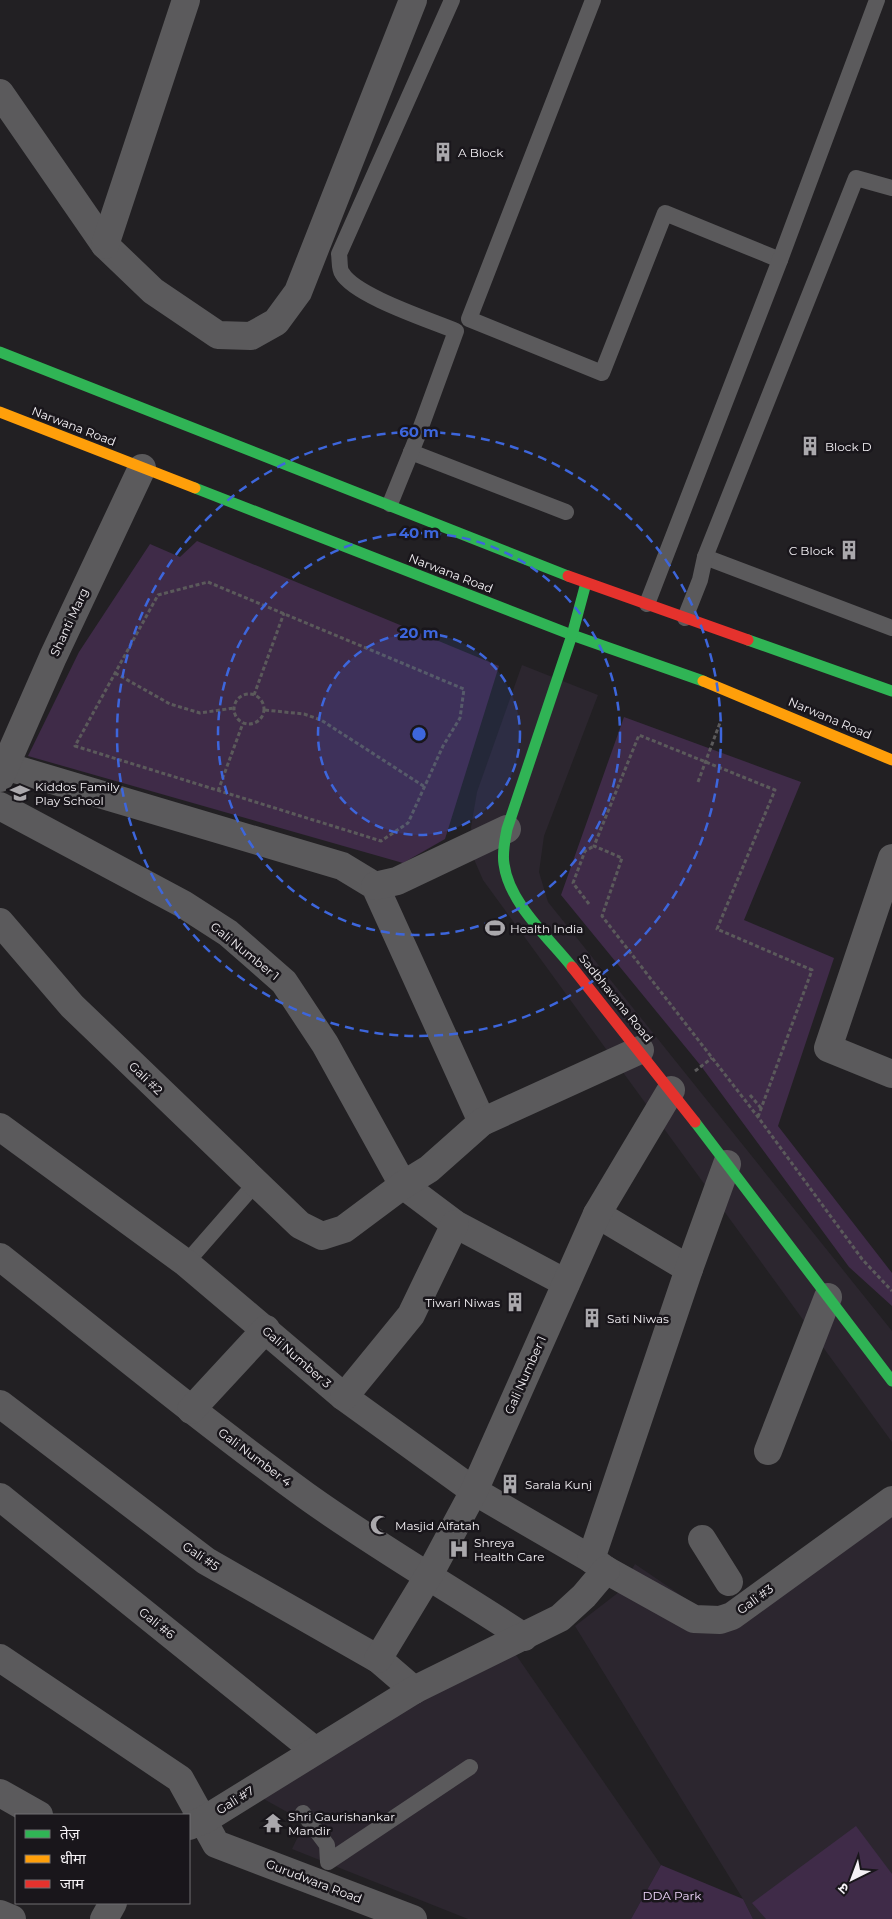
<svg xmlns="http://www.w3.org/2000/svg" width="892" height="1919" font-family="Montserrat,'Noto Sans Devanagari',sans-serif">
<rect width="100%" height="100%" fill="#222023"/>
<g fill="#2c262f">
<path d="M 522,665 L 598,695 L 544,836 L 539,872 L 548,902 L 892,1331 L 892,1442 L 483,880 L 473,857 L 471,827 L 477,792 Z"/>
<path d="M 892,1487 L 892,1919 L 753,1919 L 743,1899 L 575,1626 L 619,1592 L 635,1564 L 701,1609 L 723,1605 Z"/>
<path d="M 514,1652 L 661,1865 L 631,1919 L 468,1919 L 292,1849 L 305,1822 L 262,1798 L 444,1685 Z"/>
</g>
<g fill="#3f2b48">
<path d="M 197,541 L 499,666 L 445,839 L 403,863 L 28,756 L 79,652 L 150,544 L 180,557 Z"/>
<path d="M 624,717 L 801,782 L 744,920 L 834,958 L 778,1126 L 892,1273 L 892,1306 L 849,1267 L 701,1066 L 561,895 Z"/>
<path d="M 856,1826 L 892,1874 L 892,1919 L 766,1919 L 752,1903 Z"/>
<path d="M 661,1865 L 743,1899 L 753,1919 L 631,1919 Z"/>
</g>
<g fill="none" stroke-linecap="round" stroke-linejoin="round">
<g stroke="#5b5a5b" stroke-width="3" stroke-dasharray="4 2.5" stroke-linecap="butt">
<path d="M 208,582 L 464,689 L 460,718 L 443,746 L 408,823 L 381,841 L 75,746 L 158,595 Z"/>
<path d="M 115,673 L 170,704 L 200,713 L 234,708"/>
<circle cx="249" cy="709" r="15"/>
<path d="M 254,695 L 284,613"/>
<path d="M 265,710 L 304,714 L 321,720 L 425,787"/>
<path d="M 698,782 L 721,720"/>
<path d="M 218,791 L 243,723"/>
<path d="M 589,904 L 573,883 L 585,851 L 594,846"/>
<path d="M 695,1071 L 712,1058"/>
<path d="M 750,1095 L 761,1108"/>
<path d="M 758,1117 L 812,970 L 717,929 L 775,790 L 639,735 L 594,846 L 622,858 L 602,916 L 758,1117 L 862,1259 L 892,1291"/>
</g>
<g stroke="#5b5a5c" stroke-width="16">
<path d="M 593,0 L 469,319 L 602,373 L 665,213 L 780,260"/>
<path d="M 411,452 L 566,512"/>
<path d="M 390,504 L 418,435 L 456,331 C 430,320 355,296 342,273 C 339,269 340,260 339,254 L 452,0"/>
<path d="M 705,557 L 892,628"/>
<path d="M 647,604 L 780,260 L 877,0"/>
<path d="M 685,618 L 700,580 L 705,557 L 856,178 L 892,188"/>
<path d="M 186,1263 L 255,1184"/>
<path d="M 303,1813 L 327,1845 L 328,1862 L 470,1767"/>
</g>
<g stroke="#5b5a5c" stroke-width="28">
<path d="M 0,93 L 105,245 L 153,291 L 218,335 L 251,336 L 276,322 L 298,292 L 413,0"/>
<path d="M 105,245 L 186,0"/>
<path d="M 5,766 L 342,866 L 375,886 L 482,1122"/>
<path d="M 0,778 L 53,657 L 142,468"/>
<path d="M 0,806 L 183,904 L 228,933 L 251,953 L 284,982 L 325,1044 L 403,1185 L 455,1224 L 566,1283"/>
<path d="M 892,858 L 828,1048 L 892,1074"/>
<path d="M 375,886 L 397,881 L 507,829"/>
<path d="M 0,922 L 72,1006 L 300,1225 L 322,1236 L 344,1229 L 403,1185 L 429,1169 L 482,1122 L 640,1050"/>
<path d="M 0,1127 L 186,1263 L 344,1397 L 474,1491 L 591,1559 L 606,1570 L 694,1619 L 720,1620 L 732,1616 L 892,1500"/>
<path d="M 597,1214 L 689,1269"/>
<path d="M 0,1257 C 101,1337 200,1419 305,1495 C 376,1546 451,1589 524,1637"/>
<path d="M 344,1397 L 411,1315 L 455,1224"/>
<path d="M 0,1404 L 206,1561 L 378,1659 L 414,1690"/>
<path d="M 191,1410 L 266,1329"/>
<path d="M 768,1451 L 828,1297"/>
<path d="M 0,1497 L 314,1750"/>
<path d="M 702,1539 L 729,1582"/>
<path d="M 591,1559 L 689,1269 L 727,1164"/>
<path d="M 0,1658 L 180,1779 L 216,1844 L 413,1919"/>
<path d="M 378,1659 L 429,1575 L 474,1491 L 597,1214 L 671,1090"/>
<path d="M 0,1793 L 39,1815"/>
<path d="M 189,1826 L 204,1820 L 414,1690 L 560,1618 L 584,1596 L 606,1570"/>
<path d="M 0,1914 L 12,1919"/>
<path d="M 104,1919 L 113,1903"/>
</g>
<g stroke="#30b455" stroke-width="11">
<path d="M 0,352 L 568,576"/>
<path d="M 195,488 L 572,635 L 703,681"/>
<path d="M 748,640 L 892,691"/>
<path d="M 572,967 C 548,937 509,903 504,864 C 502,852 505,840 507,829 L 572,635 L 586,583"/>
<path d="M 695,1122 L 892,1381"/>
</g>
<g stroke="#ff9f0a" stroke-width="11">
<path d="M 0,412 L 195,488"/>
<path d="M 703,681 L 892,760"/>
</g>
<g stroke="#e5322d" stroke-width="11">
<path d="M 568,576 L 748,640"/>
<path d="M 572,967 L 695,1122"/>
</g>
</g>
<circle cx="419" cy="734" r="101" fill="#3d66dc" fill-opacity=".12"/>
<g fill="none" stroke="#3d66dc" stroke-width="2.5" stroke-dasharray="9 6">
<circle cx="419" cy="734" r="101"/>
<circle cx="419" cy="734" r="201"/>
<circle cx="419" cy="734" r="302"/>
</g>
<defs>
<symbol id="building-bare" viewBox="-9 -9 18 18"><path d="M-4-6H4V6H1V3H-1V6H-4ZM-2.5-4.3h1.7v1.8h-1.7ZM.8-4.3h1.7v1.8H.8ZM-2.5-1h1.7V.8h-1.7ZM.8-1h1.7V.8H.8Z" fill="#aaa8ac" stroke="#19161b" stroke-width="2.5" paint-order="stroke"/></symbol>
<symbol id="school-bare" viewBox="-9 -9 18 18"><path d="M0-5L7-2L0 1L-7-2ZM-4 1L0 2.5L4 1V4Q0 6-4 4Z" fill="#aaa8ac" stroke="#19161b" stroke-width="2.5" paint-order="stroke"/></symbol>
<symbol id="stadium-bare" viewBox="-9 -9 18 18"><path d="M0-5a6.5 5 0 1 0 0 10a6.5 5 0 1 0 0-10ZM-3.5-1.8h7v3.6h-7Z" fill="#aaa8ac" stroke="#19161b" stroke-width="2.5" paint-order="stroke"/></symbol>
<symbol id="mosque-bare" viewBox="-9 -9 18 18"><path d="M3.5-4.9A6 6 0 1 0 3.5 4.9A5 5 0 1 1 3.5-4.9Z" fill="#aaa8ac" stroke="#19161b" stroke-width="2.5" paint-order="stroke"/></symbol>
<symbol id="hospital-bare" viewBox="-9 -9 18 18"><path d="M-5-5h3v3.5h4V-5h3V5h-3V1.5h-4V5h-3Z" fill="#aaa8ac" stroke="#19161b" stroke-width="2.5" paint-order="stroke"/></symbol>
<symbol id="temple-bare" viewBox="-9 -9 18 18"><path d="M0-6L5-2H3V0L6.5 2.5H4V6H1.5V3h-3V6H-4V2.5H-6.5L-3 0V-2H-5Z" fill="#aaa8ac" stroke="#19161b" stroke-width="2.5" paint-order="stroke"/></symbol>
</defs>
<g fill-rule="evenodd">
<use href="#building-bare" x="429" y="138" width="28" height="28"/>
<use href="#building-bare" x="796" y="432" width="28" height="28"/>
<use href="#building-bare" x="835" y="536" width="28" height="28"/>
<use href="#school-bare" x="6" y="779" width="28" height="28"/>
<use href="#stadium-bare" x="481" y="914" width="28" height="28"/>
<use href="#building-bare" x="501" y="1288" width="28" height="28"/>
<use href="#building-bare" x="578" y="1304" width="28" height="28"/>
<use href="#building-bare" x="496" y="1470" width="28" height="28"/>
<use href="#mosque-bare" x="366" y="1511" width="28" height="28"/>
<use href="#hospital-bare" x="445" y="1535" width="28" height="28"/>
<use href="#temple-bare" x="259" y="1809" width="28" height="28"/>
</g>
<g text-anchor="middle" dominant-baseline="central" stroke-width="5" stroke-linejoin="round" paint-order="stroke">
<g font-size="12" fill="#f4f1f5" stroke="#19161b" text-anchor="start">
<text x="458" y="152">A Block</text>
<text x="825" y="446">Block D</text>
<text x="834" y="550" text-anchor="end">C Block</text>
<text x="35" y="786">Kiddos Family<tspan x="35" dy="14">Play School</tspan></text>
<text x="510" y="928">Health India</text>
<text x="500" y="1302" text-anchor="end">Tiwari Niwas</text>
<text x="607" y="1318">Sati Niwas</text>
<text x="525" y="1484">Sarala Kunj</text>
<text x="395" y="1525">Masjid Alfatah</text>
<text x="474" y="1542">Shreya<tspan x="474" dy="14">Health Care</tspan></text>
<text x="288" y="1816">Shri Gaurishankar<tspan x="288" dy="14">Mandir</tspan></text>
</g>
<g font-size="12" fill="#f4f1f5" stroke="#19161b">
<text transform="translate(74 426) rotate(21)">Narwana Road</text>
<text transform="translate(451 573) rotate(21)">Narwana Road</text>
<text transform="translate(69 622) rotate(-65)">Shanti Marg</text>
<text transform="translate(830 718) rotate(23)">Narwana Road</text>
<text transform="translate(245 951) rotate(39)">Gali Number 1</text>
<text transform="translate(616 998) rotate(51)">Sadbhavana Road</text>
<text transform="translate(146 1078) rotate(44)">Gali #2</text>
<text transform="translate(297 1357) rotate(41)">Gali Number 3</text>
<text transform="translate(525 1375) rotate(-66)">Gali Number 1</text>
<text transform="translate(255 1457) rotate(37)">Gali Number 4</text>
<text transform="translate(201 1556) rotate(34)">Gali #5</text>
<text transform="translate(755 1599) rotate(-36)">Gali #3</text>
<text transform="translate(157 1623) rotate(39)">Gali #6</text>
<text transform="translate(235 1800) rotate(-32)">Gali #7</text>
<text transform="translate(314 1881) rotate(21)">Gurudwara Road</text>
</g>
<g font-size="12" fill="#f0d6fd" stroke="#19161b">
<text x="672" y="1895">DDA Park</text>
</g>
</g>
<circle cx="419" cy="734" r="8" fill="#3d66dc" stroke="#19161b" stroke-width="2.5"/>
<g font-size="15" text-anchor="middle" font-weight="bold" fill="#3d66dc" stroke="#19161b" stroke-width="5" stroke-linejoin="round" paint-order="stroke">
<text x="419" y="437">60 m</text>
<text x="419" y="538">40 m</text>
<text x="419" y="638">20 m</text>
</g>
<rect x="15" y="1814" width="175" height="90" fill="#19161b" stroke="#716e72"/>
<rect x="25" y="1830" width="25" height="8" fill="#30b455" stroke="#716e72"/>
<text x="60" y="1839" font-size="15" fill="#f4f1f5">तेज़</text>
<rect x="25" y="1855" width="25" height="8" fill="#ff9f0a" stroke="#716e72"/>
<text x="60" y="1864" font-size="15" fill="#f4f1f5">धीमा</text>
<rect x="25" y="1880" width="25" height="8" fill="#e5322d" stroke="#716e72"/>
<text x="60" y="1889" font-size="15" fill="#f4f1f5">जाम</text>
<g transform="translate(852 1879) rotate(222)" stroke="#19161b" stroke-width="4" paint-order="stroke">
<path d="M0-4L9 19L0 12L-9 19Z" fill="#f4f1f5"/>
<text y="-8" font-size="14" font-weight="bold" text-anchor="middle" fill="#f4f1f5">उ</text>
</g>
</svg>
